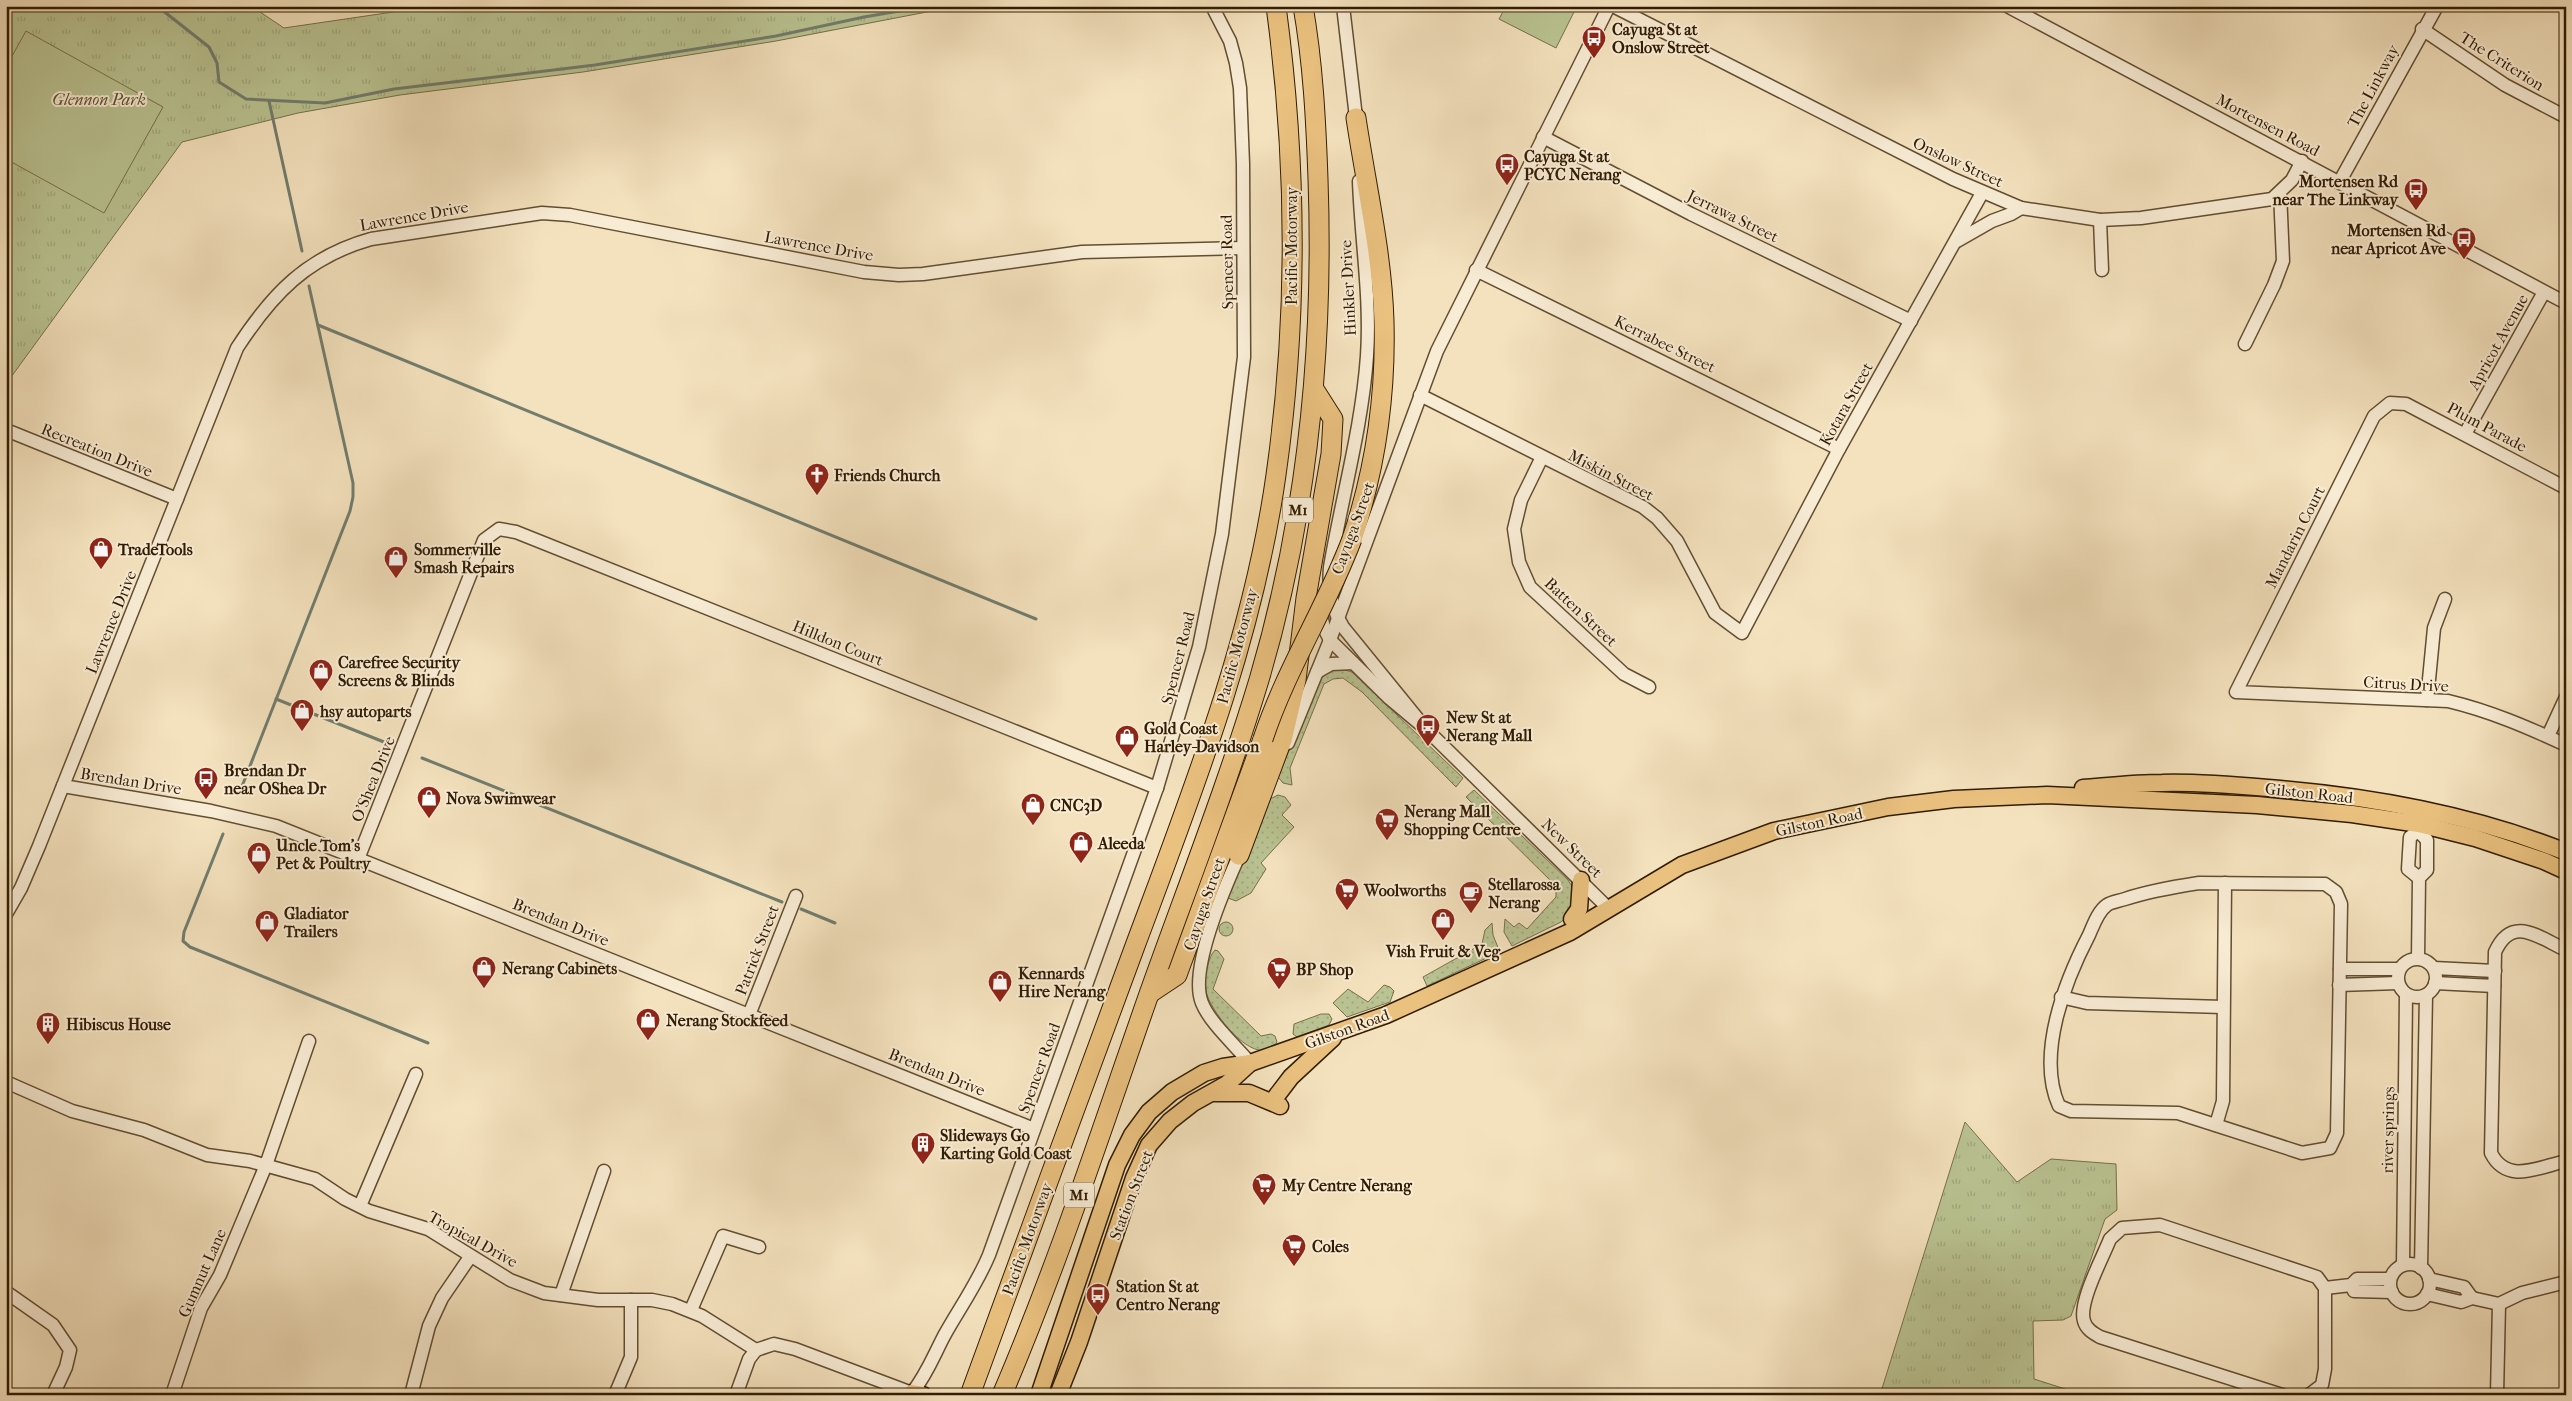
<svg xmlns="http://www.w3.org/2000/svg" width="2572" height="1401" font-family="'IM FELL French Canon',serif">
<defs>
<pattern id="grass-dots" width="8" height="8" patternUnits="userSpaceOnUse" patternTransform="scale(1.25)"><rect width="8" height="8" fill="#bac392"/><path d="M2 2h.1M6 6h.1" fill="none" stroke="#a0a77c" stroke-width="1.8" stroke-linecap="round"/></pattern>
<pattern id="park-tufts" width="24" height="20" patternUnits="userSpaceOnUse" patternTransform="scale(1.25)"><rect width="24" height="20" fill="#bac392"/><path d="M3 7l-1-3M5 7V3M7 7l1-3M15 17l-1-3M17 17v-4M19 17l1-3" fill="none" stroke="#a0a77c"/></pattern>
</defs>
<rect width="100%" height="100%" fill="#f4e2be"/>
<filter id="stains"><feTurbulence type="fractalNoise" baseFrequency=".004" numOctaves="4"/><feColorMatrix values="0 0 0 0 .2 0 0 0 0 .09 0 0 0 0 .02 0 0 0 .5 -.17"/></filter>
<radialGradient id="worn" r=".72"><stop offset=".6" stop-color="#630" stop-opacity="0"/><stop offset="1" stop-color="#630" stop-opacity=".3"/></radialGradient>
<g fill="url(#grass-dots)" stroke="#76704a">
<path d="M 1341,669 L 1352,672 L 1463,778 L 1456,787 L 1362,692 L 1343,678 L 1333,679 L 1324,684 L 1290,768 L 1292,785 L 1283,783 L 1278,777 L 1318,680 L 1325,672 Z"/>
<path d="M 1474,790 L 1568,880 L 1573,888 L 1572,912 L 1561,922 L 1512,946 L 1504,932 L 1505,919 L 1514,927 L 1519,923 L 1527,929 L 1556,897 L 1556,886 L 1466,797 Z"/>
<path d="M 1278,795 L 1285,797 L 1291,805 L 1282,815 L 1294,827 L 1261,863 L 1266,869 L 1251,893 L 1236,901 L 1228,898 L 1270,799 Z"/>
<circle cx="1226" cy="929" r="7"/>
<path d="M 1492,923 L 1493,935 L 1499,950 L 1495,954 L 1427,986 L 1423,977 L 1482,944 L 1485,930 Z"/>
<path d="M 1215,950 L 1218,951 L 1224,959 L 1213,989 L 1261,1036 L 1271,1034 L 1275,1036 L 1277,1042 C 1257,1072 1213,1014 1207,995 C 1204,984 1205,975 1208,964 C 1210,959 1211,954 1215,950 Z"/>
<path d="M 1384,985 L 1390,987 L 1394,991 L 1390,1002 L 1347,1017 L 1333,1003 L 1348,989 L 1368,1002 Z"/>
<path d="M 1321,1014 L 1329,1014 L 1332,1019 L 1329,1025 L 1297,1037 L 1293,1034 L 1294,1024 Z"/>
</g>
<g fill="url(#park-tufts)" stroke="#76704a">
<path d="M 6,6 L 251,6 L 284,28 L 434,6 L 958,6 L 776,41 L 583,72 L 400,95 L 298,113 L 182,142 L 6,384 Z"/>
<path d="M 1965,1122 L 2017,1182 L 2051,1159 L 2116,1164 L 2117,1210 L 2105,1219 L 2071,1316 L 2063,1320 L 2033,1321 L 2034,1379 L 2084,1395 L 1880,1395 Z"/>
</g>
<g fill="#bac392" stroke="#76704a">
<path d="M 1506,6 L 1577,6 L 1556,48 L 1499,19 Z"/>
<path d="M 26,31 L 163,107 L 104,213 L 6,159 L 6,67 Z"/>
</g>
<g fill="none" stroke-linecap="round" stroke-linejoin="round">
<g stroke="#717d6e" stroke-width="3">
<path d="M 157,6 L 209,47 L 217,63 L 219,82 L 246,99 L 325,103 L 394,89 L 595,65 L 776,36 L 864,17 L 929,6"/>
<path d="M 269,101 L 302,251"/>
<path d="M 318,325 L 1036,619"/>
<path d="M 276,699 L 384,742"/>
<path d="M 422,758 L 782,902"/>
<path d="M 239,794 L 350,511 L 353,497 L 353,483 L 309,286"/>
<path d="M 223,834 L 184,932 L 183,941 L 190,947 L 428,1043"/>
<path d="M 801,909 L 835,923"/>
</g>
<defs>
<g id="minor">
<path d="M 1343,6 L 1357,126"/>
<path d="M 1613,6 L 1953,179 L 2021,208 L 2100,220 L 2141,218 L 2272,199 L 2292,180 L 2302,161"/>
<path d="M 2007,6 L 2566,303"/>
<path d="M 2422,29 L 2505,85 L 2566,117"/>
<path d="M 1543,137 L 1691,214 L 1911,321"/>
<path d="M 1359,181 C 1361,239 1371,298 1367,356 C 1362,427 1342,497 1330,567 C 1328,589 1331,608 1343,627 L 1426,729"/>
<path d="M 2340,181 L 2437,6"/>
<path d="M 2100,220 L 2102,270"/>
<path d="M 1957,241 L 1992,221 L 2011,214 L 2021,208"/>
<path d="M 1476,270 L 1839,449"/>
<path d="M 2245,344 L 2274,285 L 2283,261 L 2280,192"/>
<path d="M 1420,395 L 1643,507 L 1657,518 L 1677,541 L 1715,613 L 1742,633 L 1839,449 L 1982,193"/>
<path d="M 6,430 L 177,499"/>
<path d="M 2465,434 L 2544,292"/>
<path d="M 1542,457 L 1521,500 L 1514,529 L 1519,562 L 1530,587 L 1624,674 L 1649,687"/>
<path d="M 2566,488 L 2406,404 L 2390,403 L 2374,416 L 2236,692 L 2448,701 C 2490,711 2527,727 2566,745"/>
<path d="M 1320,610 L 1324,628 L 1330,640 L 1389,698 L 1426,729 L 1608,908"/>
<path d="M 1317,672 L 1331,664 L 1353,663"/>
<path d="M 2427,700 L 2434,628 L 2445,599"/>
<path d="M 2548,736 L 2566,697"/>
<path d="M 1288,743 L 1330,640 L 1437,351 L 1609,6"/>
<path d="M 63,786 L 211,811 L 276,826 L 1034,1129"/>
<path d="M 2419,824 L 2418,831 L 2410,837 L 2408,869 L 2419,878"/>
<path d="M 1242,849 C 1227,882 1188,969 1202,1003 C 1210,1023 1236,1046 1250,1063"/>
<path d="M 358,859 L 484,540 L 499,529 L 516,532 L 1157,788"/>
<path d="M 2199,883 L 2325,884 L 2336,892 L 2341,904 L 2337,1133 L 2330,1148 L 2302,1153 L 2178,1113 L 2071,1111 L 2059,1106 C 2036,1055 2065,981 2089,935 C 2093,926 2098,911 2107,905 C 2111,902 2119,901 2125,899 C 2149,891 2173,887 2199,883 Z"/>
<path d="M 6,914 L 21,888 L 39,846 L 237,348 C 272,294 307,257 371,239 L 542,213 L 570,215 L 864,272 L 899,275 L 923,274 L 1082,252 L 1243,248"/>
<path d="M 2566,950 C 2538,937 2512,914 2495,952 L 2491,1153 C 2507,1185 2539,1167 2566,1161"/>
<path d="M 2418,958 L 2419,878 L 2427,870 L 2427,840 L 2418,831"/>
<circle cx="2417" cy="978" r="19"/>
<path d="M 2434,968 L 2495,971"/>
<path d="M 2340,969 L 2399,969"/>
<path d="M 2435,983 L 2494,986"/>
<path d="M 2339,985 L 2398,983"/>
<path d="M 2061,997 L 2087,1003 L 2223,1007"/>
<path d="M 749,1015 L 796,896"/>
<path d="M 6,1082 L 72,1111 L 144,1130 L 207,1155 L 250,1161 L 315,1179 L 345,1199 L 369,1211 L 428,1229 L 510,1280 L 544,1293 L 598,1300 L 652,1300 L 672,1304 L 702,1316 L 756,1350"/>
<path d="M 2216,1125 L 2223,1101 L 2225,883"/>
<path d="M 360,1206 L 416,1074"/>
<circle cx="2410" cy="1284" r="20"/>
<path d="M 2403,1265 L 2406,995"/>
<path d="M 2421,1268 L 2426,995"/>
<path d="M 2429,1279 L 2464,1287 L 2472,1298"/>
<path d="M 2351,1285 L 2354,1291 L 2392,1292"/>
<path d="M 2325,1288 L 2351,1285 L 2357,1279 L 2390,1279"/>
<path d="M 6,1292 L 53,1325 L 70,1350 L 66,1367 L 53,1395"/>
<path d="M 2427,1294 L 2461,1302 L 2472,1298 L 2499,1304"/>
<path d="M 561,1295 L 604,1171"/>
<path d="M 2499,1304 L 2522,1293 L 2566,1282"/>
<path d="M 691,1310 L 723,1236 L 759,1247"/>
<path d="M 756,1350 L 774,1344 L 795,1349 L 912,1393 C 927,1374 933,1357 944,1336 C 959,1309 977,1284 989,1255 L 1157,788 L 1199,647 L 1222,534 L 1244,357 L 1243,164 L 1240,88 L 1236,63 L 1230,41 L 1212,6"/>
<path d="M 172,1395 L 201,1308 L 220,1275 L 266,1165 L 309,1041"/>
<path d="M 411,1395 L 429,1326 L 442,1298 L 470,1257"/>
<path d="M 615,1395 L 631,1357 L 631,1300"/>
<path d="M 736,1395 L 749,1359 L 756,1350"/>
<path d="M 2282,1395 L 2100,1337 C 2093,1333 2086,1329 2084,1321 C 2078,1303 2103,1257 2110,1239 L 2122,1228 L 2160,1225 L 2317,1277 L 2325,1288 L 2325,1369 L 2322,1385 L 2309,1395"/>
<path d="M 2497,1395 L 2499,1304"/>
</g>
<g id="major">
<path d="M 2083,788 C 2109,786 2136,783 2162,783 C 2198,782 2233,785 2268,788 C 2370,796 2471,814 2566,852"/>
<path d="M 1572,919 L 1579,909 L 1581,880"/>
<path d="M 1215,1093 L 1249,1093 L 1280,1106"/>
<path d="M 1275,1098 L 1291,1077 L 1333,1038"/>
<path d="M 912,1393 L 923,1395"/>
<path d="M 1039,1395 L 1117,1165 L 1132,1135 L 1149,1112 L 1172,1092 L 1204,1073 L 1223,1067 L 1250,1063 L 1386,1015 L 1570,932 L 1682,865 L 1774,831 L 1888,807 L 1954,799 L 2047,795 L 2257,805 L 2352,814 L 2419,824 L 2475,838 L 2544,861 L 2566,871"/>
<path d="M 1058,1395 L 1079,1342 L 1134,1178 L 1149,1145 L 1170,1121 L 1193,1103 L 1227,1084 L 1250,1063"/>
</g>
<g id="highway">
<path d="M 1352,539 C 1375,470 1386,395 1384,321 C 1382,253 1366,185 1356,118"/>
<path d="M 1239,855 L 1282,740 L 1296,680 L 1306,598 L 1331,454 L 1333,419 L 1314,389"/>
<path d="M 1150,993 L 1177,975 L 1263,739"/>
<path d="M 970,1395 C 1025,1245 1079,1096 1135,946 C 1192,793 1253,639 1276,475 C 1298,320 1297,162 1276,6"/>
<path d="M 1002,1395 C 1058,1264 1102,1128 1149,994 C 1186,890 1227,786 1259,680 C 1307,518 1324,347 1318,179 C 1316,122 1313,63 1303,6"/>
</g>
</defs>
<use href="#minor" stroke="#624e31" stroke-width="15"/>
<use href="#major" stroke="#311c02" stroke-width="19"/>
<use href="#highway" stroke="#311c02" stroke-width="21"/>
<use href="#minor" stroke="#f8ecd5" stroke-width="12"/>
<use href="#major" stroke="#eac17f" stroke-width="16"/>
<use href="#highway" stroke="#eac17f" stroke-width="19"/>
<defs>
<path id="highway-bridge" d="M 1263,739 C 1286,669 1326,608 1352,539"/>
</defs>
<use href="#highway-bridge" stroke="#311c02" stroke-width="21" stroke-linecap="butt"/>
<use href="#highway-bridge" stroke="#eac17f" stroke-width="19"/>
</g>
<defs>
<symbol id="bus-pin" viewBox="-11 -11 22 30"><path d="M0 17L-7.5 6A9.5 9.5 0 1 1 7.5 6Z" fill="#8f2418" stroke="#f8ecd5"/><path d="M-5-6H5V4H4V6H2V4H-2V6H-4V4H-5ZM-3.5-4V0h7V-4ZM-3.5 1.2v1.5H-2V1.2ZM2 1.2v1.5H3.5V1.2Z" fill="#fff"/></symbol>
<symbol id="church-pin" viewBox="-11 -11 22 30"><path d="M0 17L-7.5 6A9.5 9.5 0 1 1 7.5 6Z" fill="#8f2418" stroke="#f8ecd5"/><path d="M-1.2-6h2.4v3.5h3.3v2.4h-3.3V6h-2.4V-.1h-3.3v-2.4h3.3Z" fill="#fff"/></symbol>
<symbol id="shop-pin" viewBox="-11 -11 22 30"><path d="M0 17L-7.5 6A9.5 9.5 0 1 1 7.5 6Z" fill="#8f2418" stroke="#f8ecd5"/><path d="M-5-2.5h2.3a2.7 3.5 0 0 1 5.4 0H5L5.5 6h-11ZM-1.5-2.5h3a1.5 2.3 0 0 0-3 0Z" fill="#fff"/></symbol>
<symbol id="supermarket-pin" viewBox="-11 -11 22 30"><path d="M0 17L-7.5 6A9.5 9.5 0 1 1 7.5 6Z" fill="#8f2418" stroke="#f8ecd5"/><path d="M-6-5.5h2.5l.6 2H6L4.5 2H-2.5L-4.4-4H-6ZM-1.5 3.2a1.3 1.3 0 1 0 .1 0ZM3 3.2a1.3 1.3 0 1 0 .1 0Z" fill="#fff"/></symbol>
<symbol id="cafe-pin" viewBox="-11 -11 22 30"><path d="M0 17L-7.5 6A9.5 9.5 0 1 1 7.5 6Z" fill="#8f2418" stroke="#f8ecd5"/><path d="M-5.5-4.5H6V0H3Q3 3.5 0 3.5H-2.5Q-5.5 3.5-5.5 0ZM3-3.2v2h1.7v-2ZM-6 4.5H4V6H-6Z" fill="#fff"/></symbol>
<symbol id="building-pin" viewBox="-11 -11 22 30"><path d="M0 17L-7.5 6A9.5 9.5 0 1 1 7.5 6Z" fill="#8f2418" stroke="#f8ecd5"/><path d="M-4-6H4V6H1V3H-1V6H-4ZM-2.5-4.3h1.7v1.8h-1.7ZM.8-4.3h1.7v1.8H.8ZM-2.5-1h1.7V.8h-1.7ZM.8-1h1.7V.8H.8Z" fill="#fff"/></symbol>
</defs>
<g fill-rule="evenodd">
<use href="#bus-pin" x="1580" y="24" width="28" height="38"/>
<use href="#bus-pin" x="1493" y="151" width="28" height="38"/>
<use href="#bus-pin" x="2402" y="176" width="28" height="38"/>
<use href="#bus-pin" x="2450" y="225" width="28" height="38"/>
<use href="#church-pin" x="803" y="461" width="28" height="38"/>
<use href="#shop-pin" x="87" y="535" width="28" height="38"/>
<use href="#shop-pin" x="382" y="544" width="28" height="38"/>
<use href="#shop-pin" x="307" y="657" width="28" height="38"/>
<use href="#shop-pin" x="288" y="697" width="28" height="38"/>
<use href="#bus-pin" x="1414" y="712" width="28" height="38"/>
<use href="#shop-pin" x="1113" y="723" width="28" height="38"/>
<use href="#bus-pin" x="192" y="765" width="28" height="38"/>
<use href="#shop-pin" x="415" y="784" width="28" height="38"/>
<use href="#shop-pin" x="1019" y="791" width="28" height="38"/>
<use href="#supermarket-pin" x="1373" y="806" width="28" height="38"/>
<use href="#shop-pin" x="1067" y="829" width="28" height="38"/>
<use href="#shop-pin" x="245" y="840" width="28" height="38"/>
<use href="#supermarket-pin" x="1333" y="876" width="28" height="38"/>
<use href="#cafe-pin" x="1457" y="879" width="28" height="38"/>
<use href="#shop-pin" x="1429" y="906" width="28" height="38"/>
<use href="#shop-pin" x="253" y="908" width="28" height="38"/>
<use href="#shop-pin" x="470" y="954" width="28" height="38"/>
<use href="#supermarket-pin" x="1265" y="955" width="28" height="38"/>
<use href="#shop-pin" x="986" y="968" width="28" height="38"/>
<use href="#shop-pin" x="634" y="1006" width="28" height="38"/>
<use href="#building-pin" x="34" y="1010" width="28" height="38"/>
<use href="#building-pin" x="909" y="1130" width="28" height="38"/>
<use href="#supermarket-pin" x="1250" y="1171" width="28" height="38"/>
<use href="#supermarket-pin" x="1280" y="1232" width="28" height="38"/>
<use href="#bus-pin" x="1084" y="1281" width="28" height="38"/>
</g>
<g text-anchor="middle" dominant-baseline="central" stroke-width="4" stroke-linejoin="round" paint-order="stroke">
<g fill="#f8ecd5" stroke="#6d5a41" stroke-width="1">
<rect x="1283" y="497.5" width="30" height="25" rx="4"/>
<rect x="1064" y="1182.5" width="30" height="25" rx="4"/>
</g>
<g font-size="15" font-weight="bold" fill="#311c02">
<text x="1298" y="510">M1</text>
<text x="1079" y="1195">M1</text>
</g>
<g font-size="16" font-weight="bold" fill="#311c02" stroke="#f8ecd5" text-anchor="start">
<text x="1612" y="29">Cayuga St at<tspan x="1612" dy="18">Onslow Street</tspan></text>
<text x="1524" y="156">Cayuga St at<tspan x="1524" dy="18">PCYC Nerang</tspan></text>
<text x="2398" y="181" text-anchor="end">Mortensen Rd<tspan x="2398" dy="18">near The Linkway</tspan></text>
<text x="2446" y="230" text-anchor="end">Mortensen Rd<tspan x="2446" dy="18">near Apricot Ave</tspan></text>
<text x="834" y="475">Friends Church</text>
<text x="118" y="549">TradeTools</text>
<text x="414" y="549">Sommerville<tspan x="414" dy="18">Smash Repairs</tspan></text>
<text x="338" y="662">Carefree Security<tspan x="338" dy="18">Screens &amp; Blinds</tspan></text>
<text x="320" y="711">hsy autoparts</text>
<text x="1446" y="717">New St at<tspan x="1446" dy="18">Nerang Mall</tspan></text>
<text x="1144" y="728">Gold Coast<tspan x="1144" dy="18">Harley-Davidson</tspan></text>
<text x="224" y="770">Brendan Dr<tspan x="224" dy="18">near OShea Dr</tspan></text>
<text x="446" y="798">Nova Swimwear</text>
<text x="1050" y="805">CNC3D</text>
<text x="1404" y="811">Nerang Mall<tspan x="1404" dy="18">Shopping Centre</tspan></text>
<text x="1098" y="843">Aleeda</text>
<text x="276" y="845">Uncle Tom's<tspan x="276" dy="18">Pet &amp; Poultry</tspan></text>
<text x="1488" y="884">Stellarossa<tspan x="1488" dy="18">Nerang</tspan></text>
<text x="1364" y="890">Woolworths</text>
<text x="284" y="913">Gladiator<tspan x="284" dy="18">Trailers</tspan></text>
<text x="1443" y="951" text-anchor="middle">Vish Fruit &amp; Veg</text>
<text x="502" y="968">Nerang Cabinets</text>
<text x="1296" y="969">BP Shop</text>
<text x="1018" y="973">Kennards<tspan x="1018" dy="18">Hire Nerang</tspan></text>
<text x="666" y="1020">Nerang Stockfeed</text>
<text x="66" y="1024">Hibiscus House</text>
<text x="940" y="1135">Slideways Go<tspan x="940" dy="18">Karting Gold Coast</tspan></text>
<text x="1282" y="1185">My Centre Nerang</text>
<text x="1312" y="1246">Coles</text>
<text x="1116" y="1286">Station St at<tspan x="1116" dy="18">Centro Nerang</tspan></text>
</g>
<g font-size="16" fill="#311c02" stroke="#f8ecd5">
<text transform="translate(2502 61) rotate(32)">The Criterion</text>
<text transform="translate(2373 86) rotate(-62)">The Linkway</text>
<text transform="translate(2268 125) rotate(28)">Mortensen Road</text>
<text transform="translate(1958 162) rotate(25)">Onslow Street</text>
<text transform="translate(414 216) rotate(-10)">Lawrence Drive</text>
<text transform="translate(1733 216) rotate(26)">Jerrawa Street</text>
<text transform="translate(819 246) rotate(10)">Lawrence Drive</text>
<text transform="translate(1291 246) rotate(-90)">Pacific Motorway</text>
<text transform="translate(1227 262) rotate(-91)">Spencer Road</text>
<text transform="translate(1348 288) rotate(-93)">Hinkler Drive</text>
<text transform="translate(2498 342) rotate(-61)">Apricot Avenue</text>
<text transform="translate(1665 344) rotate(26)">Kerrabee Street</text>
<text transform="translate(1846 404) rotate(-61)">Kotara Street</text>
<text transform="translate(2487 427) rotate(28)">Plum Parade</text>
<text transform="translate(97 450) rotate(22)">Recreation Drive</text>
<text transform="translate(1611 475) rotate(27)">Miskin Street</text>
<text transform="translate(1353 528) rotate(-70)">Cayuga Street</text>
<text transform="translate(2295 537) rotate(-63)">Mandarin Court</text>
<text transform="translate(1581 612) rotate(43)">Batten Street</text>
<text transform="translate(111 622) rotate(-68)">Lawrence Drive</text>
<text transform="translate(838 643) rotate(22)">Hilldon Court</text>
<text transform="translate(1237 646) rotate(-75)">Pacific Motorway</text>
<text transform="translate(1178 658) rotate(-76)">Spencer Road</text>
<text transform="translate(2406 684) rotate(3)">Citrus Drive</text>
<text transform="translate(373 779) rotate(-68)">O'Shea Drive</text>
<text transform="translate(131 781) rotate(9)">Brendan Drive</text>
<text transform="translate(2309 793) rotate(6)">Gilston Road</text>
<text transform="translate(1819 822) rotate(-12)">Gilston Road</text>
<text transform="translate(1572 848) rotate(44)">New Street</text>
<text transform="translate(1204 904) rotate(-71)">Cayuga Street</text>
<text transform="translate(561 922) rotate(22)">Brendan Drive</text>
<text transform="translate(757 950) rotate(-69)">Patrick Street</text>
<text transform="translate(1347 1029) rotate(-20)">Gilston Road</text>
<text transform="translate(1039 1068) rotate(-70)">Spencer Road</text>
<text transform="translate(937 1072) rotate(22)">Brendan Drive</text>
<text transform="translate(2388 1130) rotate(-89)">river springs</text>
<text transform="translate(1131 1195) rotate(-69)">Station Street</text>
<text transform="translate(473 1239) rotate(29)">Tropical Drive</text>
<text transform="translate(1027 1239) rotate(-70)">Pacific Motorway</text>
<text transform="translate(202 1273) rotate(-66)">Gumnut Lane</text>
</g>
<g font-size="16" font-style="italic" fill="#5a4e2d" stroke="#f8ecd5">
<text x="99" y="99">Glennon Park</text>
</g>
</g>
<rect width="2572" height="1401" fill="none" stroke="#f4e2be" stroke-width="25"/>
<rect x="8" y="8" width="2557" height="1386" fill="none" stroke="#311c02" stroke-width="2.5"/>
<rect x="12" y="12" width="2547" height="1376" fill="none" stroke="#311c02"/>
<rect width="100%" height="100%" filter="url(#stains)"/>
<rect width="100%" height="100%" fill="url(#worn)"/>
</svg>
